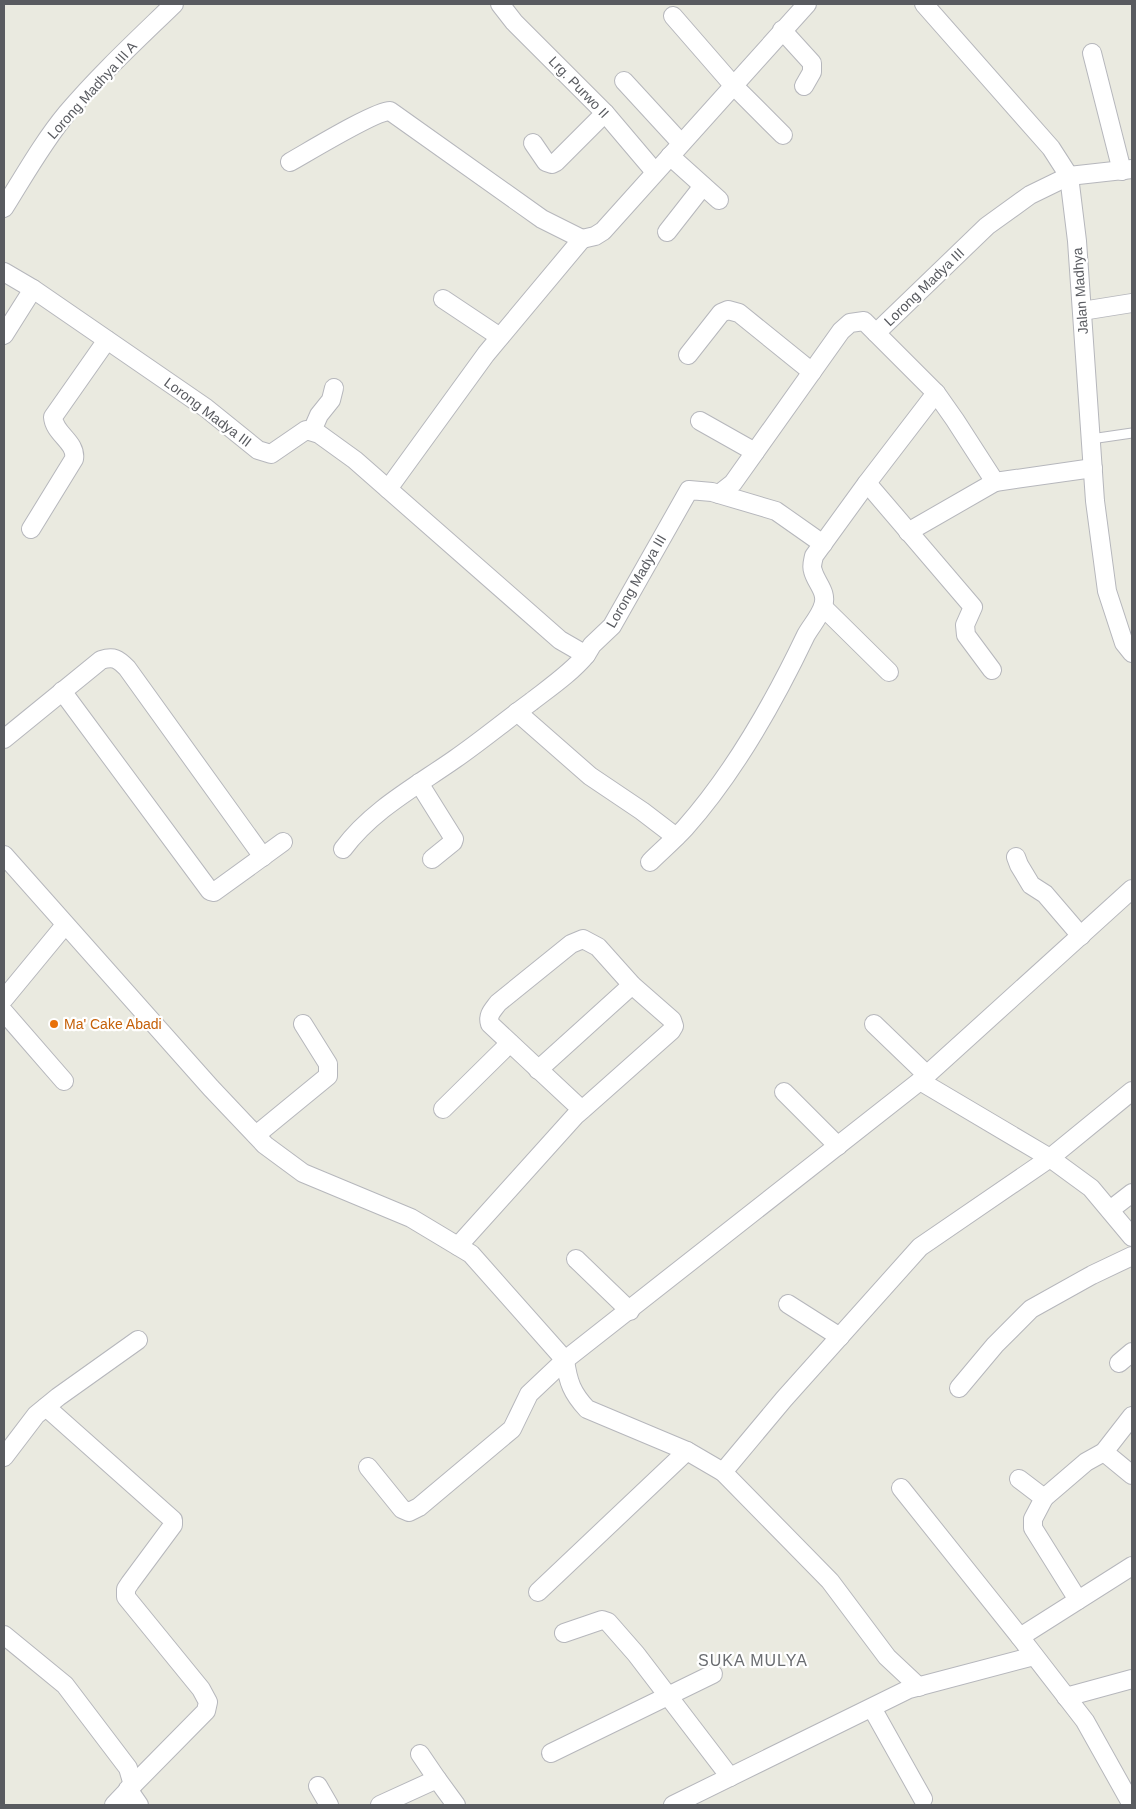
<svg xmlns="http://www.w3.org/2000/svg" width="1136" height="1809" font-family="Arial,sans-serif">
<rect width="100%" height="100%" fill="#eaeae0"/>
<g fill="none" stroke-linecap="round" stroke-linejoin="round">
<defs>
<path id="service" d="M 1091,439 L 1132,433"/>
<g id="minor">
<path d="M 500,4 L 514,22 L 605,113 L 655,172"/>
<path d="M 924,4 L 1051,148 L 1069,176 L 1077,241 L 1095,501 L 1107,591 L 1124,643 L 1132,653"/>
<path d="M 673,16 L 733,85 L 783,135"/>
<path d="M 782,30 L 812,63 L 812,72 L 804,86"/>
<path d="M 1092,53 L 1122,171"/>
<path d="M 624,81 L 681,143"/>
<path d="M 533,143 L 546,162 L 552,164 L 556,162 L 605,113"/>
<path d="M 670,156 L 719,200"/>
<path d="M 290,162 C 308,152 375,111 390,111 L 542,219 L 582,239"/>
<path d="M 4,208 C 24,176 43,142 67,113 C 100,74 138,39 174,4"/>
<path d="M 667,232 L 703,186"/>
<path d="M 582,239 L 595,236 L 603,231 L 807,4"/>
<path d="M 4,272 L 33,289 L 206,408 L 258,450 L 271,454 L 306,430 L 319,434 L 355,460 L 560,640 L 586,655 L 592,645 L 612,626 L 689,490 L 712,492 L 776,511 L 823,544"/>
<path d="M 443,299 L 500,337"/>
<path d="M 1082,311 L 1132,303"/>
<path d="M 876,333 L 936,393 L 955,420 L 995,482 L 1093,468"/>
<path d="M 4,335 L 33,289"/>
<path d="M 688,355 L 721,313 L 728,310 L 739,313 L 812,372"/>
<path d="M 700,421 L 755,452"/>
<path d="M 312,431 L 319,415 L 331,400 L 334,388"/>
<path d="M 867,483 L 973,607 L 965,625 L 966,635 L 992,670"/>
<path d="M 388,489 L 486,354 L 582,239"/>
<path d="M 719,494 L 733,483 L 841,331 L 850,323 L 864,321 L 876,333 L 987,226 L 1030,195 L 1069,176 L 1132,169"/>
<path d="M 31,529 L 74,459 C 77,442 54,434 53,417 L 107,340"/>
<path d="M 908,532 L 995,482"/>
<path d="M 823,607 L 889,672"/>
<path d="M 62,691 L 210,891 L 214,892 L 283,842"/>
<path d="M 517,712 L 590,776 L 642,811 L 676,837"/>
<path d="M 4,739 L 101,660 C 114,656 118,659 127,668 L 263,857"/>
<path d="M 419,783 L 454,839 L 453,842 L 432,859"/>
<path d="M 343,849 C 372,810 415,787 455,759 C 481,741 505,721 531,702 C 549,688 571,673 586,655"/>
<path d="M 4,855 L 211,1088 L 265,1145 L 303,1173 L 411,1218 L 471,1254 L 565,1360 L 920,1081 L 1132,889"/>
<path d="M 1016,857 L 1019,865 L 1031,885 L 1045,894 L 1081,936"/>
<path d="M 650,862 C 661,851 674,840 685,828 C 733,774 775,700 806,635 C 811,626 820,616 823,606 C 828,592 816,583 813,571 C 811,567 813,561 814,556 L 867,483 L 936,393"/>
<path d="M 4,999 L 65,925"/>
<path d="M 4,1012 L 64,1081"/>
<path d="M 874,1024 L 927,1075"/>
<path d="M 538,1070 L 632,985"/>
<path d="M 920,1081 L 1050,1158 L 1091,1188 L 1132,1237"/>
<path d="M 784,1092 L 838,1146"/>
<path d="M 443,1109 L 510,1043"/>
<path d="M 256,1135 L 328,1076 L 328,1064 L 303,1024"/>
<path d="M 1110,1210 L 1132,1193"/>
<path d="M 458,1246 L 575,1116 L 582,1110 L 671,1031 L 674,1026 L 672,1020 L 632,985 L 598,947 L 583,939 L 571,944 L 498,1003 C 493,1010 487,1015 490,1024 L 582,1110"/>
<path d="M 576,1259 L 630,1311"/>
<path d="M 788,1304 L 840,1337"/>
<path d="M 565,1360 C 568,1382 572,1393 587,1409 L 687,1451 L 723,1472 L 830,1581 L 887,1657 L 919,1687"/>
<path d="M 1119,1363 L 1132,1352"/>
<path d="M 959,1388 L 995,1345 L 1031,1309 L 1092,1275 L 1132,1256"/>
<path d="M 46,1407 L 173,1520 L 173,1525 L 130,1583 L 126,1589 L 126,1597 L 201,1689 L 208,1702 L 206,1711 L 133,1785"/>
<path d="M 1104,1452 L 1132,1475"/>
<path d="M 4,1457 L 36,1415 L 58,1397 L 138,1340"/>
<path d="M 368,1467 L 402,1509 L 409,1512 L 419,1507 L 512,1429 L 529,1394 L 565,1360"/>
<path d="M 723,1472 L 784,1399 L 920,1247 L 1050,1158 L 1132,1091"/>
<path d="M 1019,1479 L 1044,1498 L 1033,1519 L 1033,1528 L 1078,1600"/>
<path d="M 901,1488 L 1020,1637"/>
<path d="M 1044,1498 L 1086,1462 L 1104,1452 L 1132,1416"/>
<path d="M 538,1592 L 687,1451"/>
<path d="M 564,1633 L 602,1620 L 608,1622 L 636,1654 L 730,1777"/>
<path d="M 4,1635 L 65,1685 L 128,1768 L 133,1785 L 114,1805"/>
<path d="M 1066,1697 L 1132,1679"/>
<path d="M 872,1708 L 923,1799"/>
<path d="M 551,1753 L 713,1674"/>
<path d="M 420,1754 L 437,1779"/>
<path d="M 318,1786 L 329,1805"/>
<path d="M 128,1789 L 139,1805"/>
<path d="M 380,1805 L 437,1779 L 456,1805"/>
<path d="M 673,1805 L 909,1689 L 1034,1656"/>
<path d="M 1132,1805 L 1085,1721 L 1020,1637 L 1132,1566"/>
</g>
</defs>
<use href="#service" stroke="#b6b7bc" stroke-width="11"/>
<use href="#minor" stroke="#b6b7bc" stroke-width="20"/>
<use href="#service" stroke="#fff" stroke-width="9"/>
<use href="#minor" stroke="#fff" stroke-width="18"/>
</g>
<circle fill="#e8710a" stroke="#fff" stroke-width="2" cx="54" cy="1024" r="5"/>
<g text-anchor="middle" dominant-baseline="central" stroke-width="4.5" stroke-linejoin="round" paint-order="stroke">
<g font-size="14" fill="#595b60" stroke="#fff">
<text transform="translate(579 87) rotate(46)">Lrg. Purwo II</text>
<text transform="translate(92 90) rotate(-48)">Lorong Madhya III A</text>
<text transform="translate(924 287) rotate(-44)">Lorong Madya III</text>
<text transform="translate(1080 291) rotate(-94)">Jalan Madhya</text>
<text transform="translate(208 412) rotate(37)">Lorong Madya III</text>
<text transform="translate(636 581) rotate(-60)">Lorong Madya III</text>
</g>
<g font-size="14" fill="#c56008" stroke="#fff" text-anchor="start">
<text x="64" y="1024">Ma' Cake Abadi</text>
</g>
<g font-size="16" letter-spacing="1" fill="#6a6d71" stroke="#fff">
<text x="753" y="1660">SUKA MULYA</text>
</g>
</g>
<rect width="1136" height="1809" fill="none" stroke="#595b60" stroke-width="10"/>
</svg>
